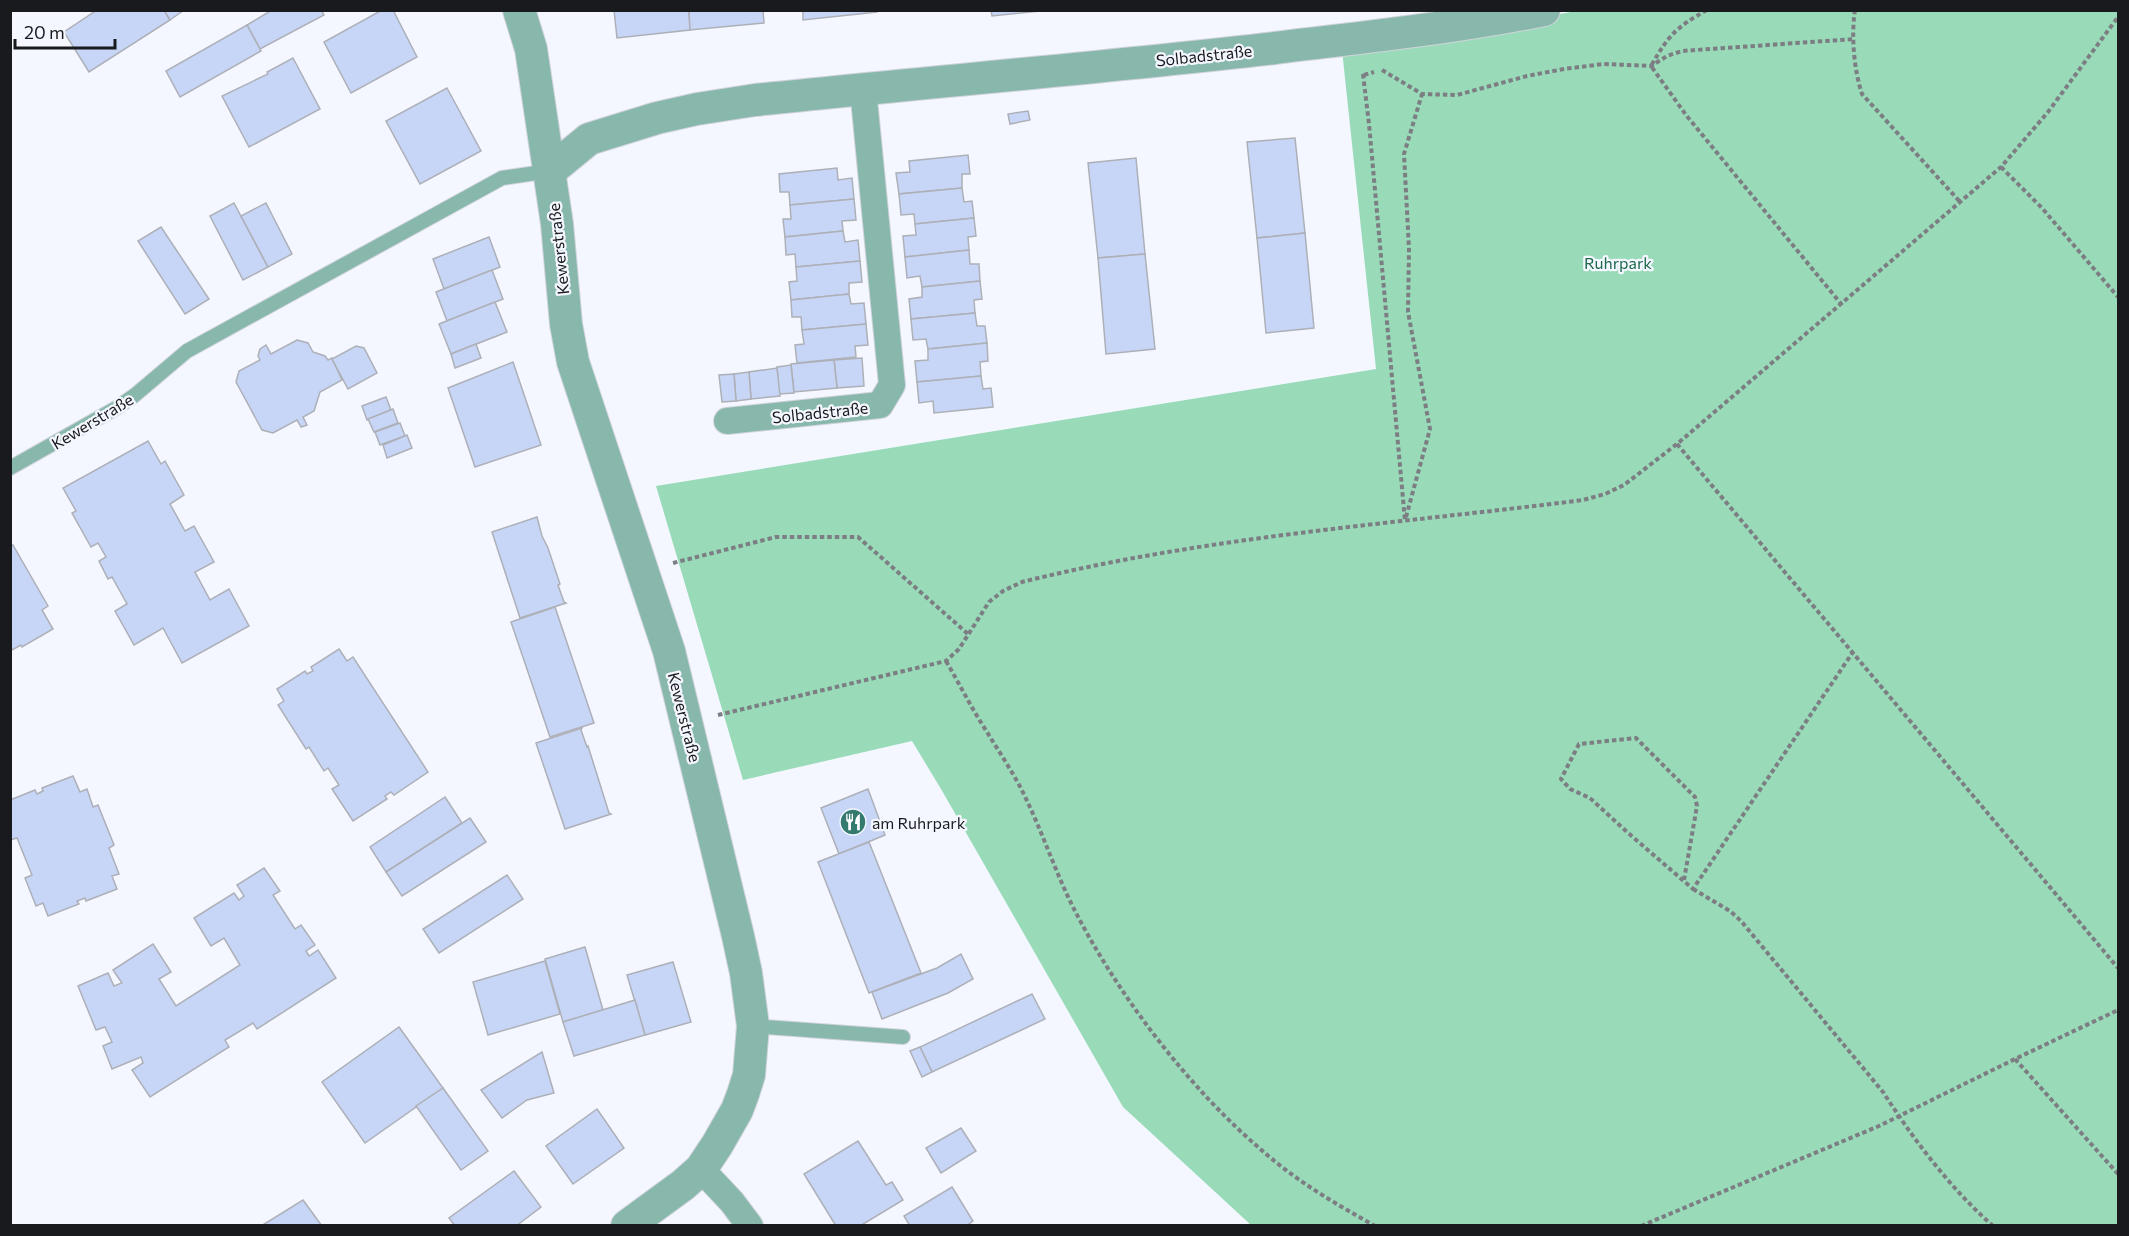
<svg xmlns="http://www.w3.org/2000/svg" width="2129" height="1236" font-family="Commissioner,sans-serif">
<rect width="100%" height="100%" fill="#f4f7ff"/>
<path fill="#99dbb8" d="M 1581,10 L 2118,11 L 2118,1225 L 1251,1225 L 1123,1107 L 941,789 L 912,741 L 743,780 L 656,486 L 1376,369 L 1342,50 L 1430,39 Z"/>
<g fill="#c7d5f6" stroke="#adb0b7" stroke-width="1.5">
<path d="M 97,10 L 164,10 L 170,20 L 89,72 L 64,32 Z"/>
<path d="M 164,10 L 184,10 L 170,20 Z"/>
<path d="M 272,10 L 321,10 L 324,15 L 260,49 L 247,25 Z"/>
<path d="M 382,10 L 393,10 L 417,57 L 351,93 L 324,42 Z"/>
<path d="M 614,10 L 689,10 L 690,30 L 617,38 Z"/>
<path d="M 689,10 L 763,10 L 764,23 L 690,30 Z"/>
<path d="M 803,10 L 877,10 L 877,12 L 803,20 Z"/>
<path d="M 991,10 L 1050,10 L 992,16 Z"/>
<path d="M 247,25 L 261,51 L 180,97 L 166,71 Z"/>
<path d="M 293,58 L 320,109 L 249,147 L 222,96 L 268,74 L 267,72 Z"/>
<path d="M 447,88 L 481,151 L 420,184 L 386,121 Z"/>
<path d="M 1028,111 L 1030,120 L 1010,124 L 1008,114 Z"/>
<path d="M 1295,138 L 1305,233 L 1257,238 L 1247,142 Z"/>
<path d="M 968,155 L 970,174 L 962,174 L 962,188 L 899,194 L 896,173 L 910,172 L 909,161 Z"/>
<path d="M 1136,158 L 1145,254 L 1098,258 L 1088,163 Z"/>
<path d="M 837,168 L 838,180 L 852,178 L 854,199 L 790,205 L 789,192 L 780,192 L 779,174 Z"/>
<path d="M 962,188 L 964,202 L 972,201 L 974,218 L 915,224 L 914,214 L 901,215 L 899,194 Z"/>
<path d="M 854,199 L 856,220 L 842,221 L 843,231 L 785,237 L 783,219 L 791,219 L 790,205 Z"/>
<path d="M 234,203 L 268,267 L 243,280 L 210,216 Z"/>
<path d="M 266,203 L 292,254 L 268,267 L 241,216 Z"/>
<path d="M 974,218 L 976,236 L 968,237 L 969,250 L 905,257 L 903,236 L 916,235 L 915,224 Z"/>
<path d="M 161,227 L 209,299 L 185,314 L 138,241 Z"/>
<path d="M 843,231 L 845,242 L 858,240 L 860,261 L 796,267 L 795,254 L 786,255 L 785,237 Z"/>
<path d="M 1305,233 L 1314,328 L 1266,333 L 1257,238 Z"/>
<path d="M 489,237 L 500,267 L 444,289 L 433,259 Z"/>
<path d="M 969,250 L 970,264 L 979,264 L 980,281 L 922,287 L 920,276 L 907,278 L 905,257 Z"/>
<path d="M 1145,254 L 1155,349 L 1106,354 L 1098,258 Z"/>
<path d="M 860,261 L 862,282 L 849,283 L 849,294 L 791,300 L 789,282 L 797,281 L 796,267 Z"/>
<path d="M 492,270 L 503,299 L 447,321 L 436,292 Z"/>
<path d="M 980,281 L 982,299 L 974,300 L 975,313 L 911,319 L 909,299 L 922,297 L 922,287 Z"/>
<path d="M 849,294 L 851,304 L 864,303 L 866,324 L 802,330 L 801,317 L 792,317 L 791,300 Z"/>
<path d="M 495,302 L 507,332 L 451,354 L 439,324 Z"/>
<path d="M 975,313 L 977,326 L 985,326 L 987,343 L 928,349 L 926,339 L 913,340 L 911,319 Z"/>
<path d="M 866,324 L 868,345 L 855,346 L 856,357 L 797,363 L 795,345 L 804,344 L 802,330 Z"/>
<path d="M 297,340 L 308,343 L 313,352 L 325,356 L 328,360 L 332,358 L 342,380 L 320,392 L 314,411 L 303,417 L 307,425 L 301,427 L 297,420 L 273,433 L 262,430 L 236,382 L 239,371 L 260,360 L 258,356 L 260,349 L 266,345 L 271,354 Z"/>
<path d="M 987,343 L 988,361 L 980,362 L 981,376 L 917,382 L 915,361 L 928,360 L 928,349 Z"/>
<path d="M 476,344 L 481,358 L 455,368 L 451,354 Z"/>
<path d="M 356,346 L 364,348 L 377,373 L 348,389 L 332,359 Z"/>
<path d="M 862,358 L 864,386 L 837,388 L 834,360 Z"/>
<path d="M 834,360 L 837,388 L 794,392 L 791,364 Z"/>
<path d="M 513,362 L 541,445 L 475,467 L 448,388 Z"/>
<path d="M 791,365 L 794,393 L 779,394 L 777,367 Z"/>
<path d="M 777,368 L 780,396 L 751,399 L 749,372 Z"/>
<path d="M 749,372 L 751,399 L 736,401 L 734,374 Z"/>
<path d="M 734,374 L 736,401 L 722,402 L 719,375 Z"/>
<path d="M 981,376 L 983,389 L 991,388 L 993,407 L 934,413 L 933,401 L 919,403 L 917,382 Z"/>
<path d="M 386,397 L 391,410 L 367,420 L 362,406 Z"/>
<path d="M 393,409 L 398,423 L 374,432 L 368,419 Z"/>
<path d="M 400,423 L 405,436 L 380,445 L 375,432 Z"/>
<path d="M 407,435 L 412,448 L 387,458 L 383,445 Z"/>
<path d="M 148,441 L 161,464 L 165,461 L 184,495 L 170,504 L 185,531 L 194,526 L 214,562 L 195,572 L 210,600 L 229,589 L 249,626 L 182,663 L 163,628 L 134,645 L 115,611 L 127,604 L 112,577 L 108,579 L 99,561 L 106,557 L 98,543 L 91,547 L 72,513 L 76,511 L 63,488 Z"/>
<path d="M 537,517 L 542,536 L 548,548 L 560,584 L 558,585 L 564,602 L 566,603 L 520,618 L 492,532 Z"/>
<path d="M 13,545 L 48,606 L 42,610 L 53,629 L 22,647 L 21,645 L 10,651 L 10,546 Z"/>
<path d="M 555,607 L 594,723 L 550,737 L 511,622 Z"/>
<path d="M 339,649 L 347,661 L 353,657 L 428,772 L 394,795 L 391,792 L 385,796 L 387,799 L 353,821 L 332,789 L 339,785 L 328,768 L 324,771 L 309,747 L 306,749 L 278,705 L 284,701 L 277,689 L 305,671 L 307,674 L 313,671 L 311,667 Z"/>
<path d="M 582,728 L 581,730 L 587,747 L 588,746 L 609,813 L 611,814 L 565,829 L 536,743 Z"/>
<path d="M 73,776 L 80,792 L 87,789 L 93,807 L 98,805 L 114,845 L 109,848 L 119,874 L 112,876 L 117,889 L 86,901 L 85,898 L 77,901 L 79,904 L 48,916 L 43,903 L 36,906 L 25,878 L 32,875 L 17,838 L 10,840 L 10,800 L 35,790 L 37,794 L 43,791 L 42,788 Z"/>
<path d="M 868,789 L 885,835 L 839,854 L 821,808 Z"/>
<path d="M 445,797 L 462,823 L 386,872 L 370,847 Z"/>
<path d="M 470,818 L 486,842 L 402,896 L 386,872 Z"/>
<path d="M 869,842 L 921,973 L 869,993 L 818,862 Z"/>
<path d="M 264,868 L 280,891 L 273,895 L 295,929 L 301,925 L 315,945 L 306,951 L 309,956 L 318,950 L 336,978 L 257,1029 L 253,1023 L 225,1040 L 229,1047 L 150,1097 L 132,1070 L 143,1063 L 141,1057 L 112,1069 L 103,1046 L 112,1042 L 105,1027 L 96,1030 L 78,986 L 108,973 L 114,986 L 122,983 L 113,970 L 153,944 L 171,972 L 159,979 L 176,1006 L 240,965 L 224,938 L 211,946 L 194,918 L 234,893 L 239,900 L 244,896 L 237,885 Z"/>
<path d="M 507,875 L 523,899 L 439,953 L 423,929 Z"/>
<path d="M 585,947 L 603,1010 L 563,1022 L 545,959 Z"/>
<path d="M 961,954 L 973,979 L 948,993 L 882,1019 L 872,992 L 937,968 Z"/>
<path d="M 545,961 L 560,1014 L 488,1035 L 473,982 Z"/>
<path d="M 673,962 L 691,1022 L 645,1035 L 627,975 Z"/>
<path d="M 1032,994 L 1045,1019 L 932,1072 L 920,1047 Z"/>
<path d="M 635,1000 L 645,1035 L 574,1056 L 563,1022 Z"/>
<path d="M 399,1027 L 443,1088 L 365,1143 L 322,1082 Z"/>
<path d="M 920,1047 L 932,1072 L 922,1077 L 910,1051 Z"/>
<path d="M 542,1052 L 554,1093 L 527,1100 L 502,1118 L 481,1090 Z"/>
<path d="M 443,1088 L 488,1151 L 461,1170 L 416,1106 Z"/>
<path d="M 597,1109 L 624,1148 L 573,1184 L 546,1146 Z"/>
<path d="M 961,1128 L 976,1151 L 941,1173 L 926,1148 Z"/>
<path d="M 858,1141 L 886,1185 L 892,1182 L 903,1200 L 860,1226 L 836,1226 L 804,1174 Z"/>
<path d="M 514,1171 L 541,1207 L 516,1226 L 455,1226 L 449,1218 Z"/>
<path d="M 952,1187 L 973,1221 L 966,1226 L 910,1226 L 904,1216 Z"/>
<path d="M 303,1200 L 322,1226 L 261,1226 Z"/>
</g>
<g fill="none" stroke-linecap="round" stroke-linejoin="round">
<defs>
<g id="service">
<path d="M 10,468 L 118,407 L 135,395 L 187,351 L 502,178 L 550,171"/>
<path d="M 753,1026 L 903,1037"/>
</g>
<g id="minor">
<path d="M 727,421 L 880,405 L 892,385 L 863,89"/>
<path d="M 701,1169 L 732,1202 L 750,1226"/>
</g>
<g id="tertiary">
<path d="M 519,10 L 531,49 L 557,224 L 566,324 L 573,362 L 669,651 L 738,936 L 746,973 L 753,1026 L 749,1075 L 743,1094 L 737,1110 L 717,1145 L 701,1169 L 683,1185 L 627,1226"/>
<path d="M 550,171 L 589,139 L 657,118 L 697,109 L 755,100 C 928,82 1102,68 1275,48 C 1365,37 1455,28 1544,10"/>
</g>
</defs>
<use href="#service" stroke="#d1d4db" stroke-width="16"/>
<use href="#minor" stroke="#d1d4db" stroke-width="28"/>
<use href="#tertiary" stroke="#d1d4db" stroke-width="34"/>
<g stroke="#7c7e83" stroke-width="4" stroke-dasharray="4.5 3" stroke-linecap="butt">
<path d="M 1707,10 C 1675,28 1669,35 1651,66 L 1686,115 L 1842,305"/>
<path d="M 1855,10 C 1851,36 1854,70 1862,94 L 1961,203"/>
<path d="M 1382,70 L 1422,94 L 1457,95 L 1527,76 L 1564,69 L 1603,64 L 1651,66 L 1667,56 L 1682,51 L 1854,39"/>
<path d="M 1363,74 L 1369,124 L 1405,521"/>
<path d="M 1364,75 L 1374,72"/>
<path d="M 2001,167 L 2042,208 L 2118,297"/>
<path d="M 1677,444 L 2118,968"/>
<path d="M 1406,517 L 1430,429 L 1408,312 L 1409,249 L 1404,154 L 1422,94"/>
<path d="M 673,563 L 776,537 L 858,537 L 968,634"/>
<path d="M 946,661 C 960,685 972,709 987,732 C 1001,755 1017,778 1028,803 C 1044,837 1056,873 1073,907 C 1117,994 1190,1090 1265,1153 C 1298,1182 1336,1204 1375,1226"/>
<path d="M 718,715 L 946,661 L 959,649 L 989,602 L 1003,591 L 1022,582 C 1207,536 1395,524 1583,500 L 1605,494 L 1624,485 L 1677,444 L 2001,167 L 2048,112 L 2118,17"/>
<path d="M 1684,880 L 1697,806 L 1695,797 L 1636,738 L 1579,744 L 1561,779 L 1570,789 L 1590,798 L 1627,832 L 1693,889 L 1853,652"/>
<path d="M 1693,889 L 1730,911 L 1741,921 L 1883,1092 C 1914,1140 1950,1188 1993,1226"/>
<path d="M 2015,1059 L 2118,1174"/>
<path d="M 1641,1226 L 1879,1126 L 2015,1059 L 2118,1010"/>
</g>
<use href="#service" stroke="#88b8ac" stroke-width="14"/>
<use href="#minor" stroke="#88b8ac" stroke-width="26"/>
<use href="#tertiary" stroke="#88b8ac" stroke-width="32"/>
</g>
<defs>
<symbol id="restaurant-disc" viewBox="-11 -11 22 22"><circle r="9.5" fill="#347a6f" stroke="#f4f7ff"/><path d="M-5-6h1v4h1v-4h1v4h1v-4h1v5L-1.5 .5V6h-2V.5L-5-1ZM5-6V6H3V1.5H1.5Q1.5-4 5-6Z" fill="#fff"/></symbol>
</defs>
<g fill-rule="evenodd">
<use href="#restaurant-disc" x="838" y="807" width="30" height="30"/>
</g>
<g text-anchor="middle" dominant-baseline="central" stroke-width="4.5" stroke-linejoin="round" paint-order="stroke">
<g font-size="16" fill="#191a1d" stroke="#f4f7ff">
<text transform="translate(1204 55) rotate(-6)">Solbadstraße</text>
<text transform="translate(558 249) rotate(-96)">Kewerstraße</text>
<text transform="translate(820 412) rotate(-6)">Solbadstraße</text>
<text transform="translate(92 421) rotate(-31)">Kewerstraße</text>
<text transform="translate(685 717) rotate(76)">Kewerstraße</text>
</g>
<g font-size="16" fill="#1b6747" stroke="#f4f7ff">
<text x="1618" y="262">Ruhrpark</text>
</g>
<g font-size="16" fill="#191a1d" stroke="#f4f7ff" text-anchor="start">
<text x="872" y="822">am Ruhrpark</text>
</g>
</g>
<rect width="2129" height="1236" fill="none" stroke="#191a1d" stroke-width="24"/>
<path d="M15 39v9h100v-9" fill="none" stroke="#191a1d" stroke-width="3"/>
<text x="24" y="39" font-size="18" fill="#191a1d" stroke="#f4f7ff" stroke-width="4.5" paint-order="stroke">20 m</text>
</svg>
